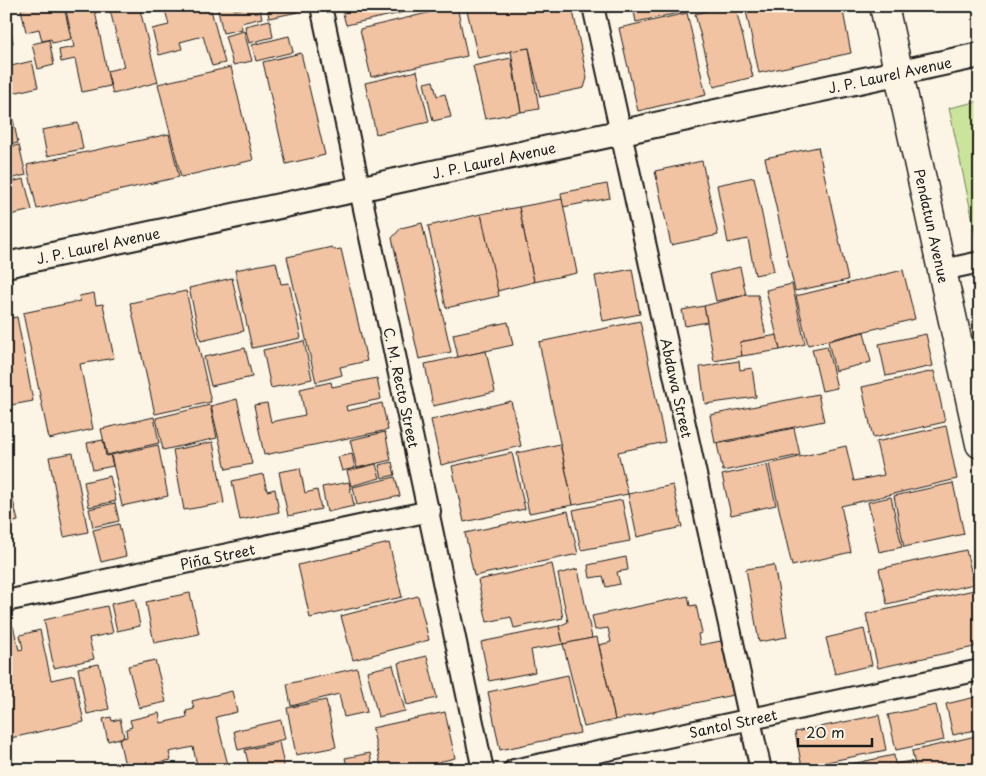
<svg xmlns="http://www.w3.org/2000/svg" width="986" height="776" font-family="'Playpen Sans',sans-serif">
<rect width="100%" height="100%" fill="#fcf5e5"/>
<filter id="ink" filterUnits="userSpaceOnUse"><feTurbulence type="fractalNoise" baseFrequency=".02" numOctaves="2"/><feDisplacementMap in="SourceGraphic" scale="10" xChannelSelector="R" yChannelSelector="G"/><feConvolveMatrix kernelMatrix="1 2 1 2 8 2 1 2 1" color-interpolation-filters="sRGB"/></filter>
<g filter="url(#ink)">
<path fill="#cae59b" stroke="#73805c" d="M 980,101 L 980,254 L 949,108 Z"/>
<g fill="#f2c3a2" stroke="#1c1c1c">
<path d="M 33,6 L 64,6 L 71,39 L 52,43 L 51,39 L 42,41 L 39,29 L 26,32 L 21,9 Z"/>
<path d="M 65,6 L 94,6 L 110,86 L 82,92 L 75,59 L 61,62 L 59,50 L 74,47 Z"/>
<path d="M 125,6 L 139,6 L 158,82 L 113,94 L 107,71 L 124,67 L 110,10 Z"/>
<path d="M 164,6 L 210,6 L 225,63 L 212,66 L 203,36 L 180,42 L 182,49 L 159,55 L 152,29 L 169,25 Z"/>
<path d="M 217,6 L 234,6 L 234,10 L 259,6 L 262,18 L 241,23 L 242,29 L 223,33 Z"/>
<path d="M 267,6 L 296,6 L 298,12 L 269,18 Z"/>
<path d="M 341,6 L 419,6 L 419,9 L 346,25 Z"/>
<path d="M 457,6 L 467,56 L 371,77 L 360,29 Z"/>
<path d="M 466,6 L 572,6 L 587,78 L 584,88 L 540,97 L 529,48 L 478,58 Z"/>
<path d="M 633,6 L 711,6 L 636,22 Z"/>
<path d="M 726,6 L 735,6 L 753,77 L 714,87 L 695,14 Z"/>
<path d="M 745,6 L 842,6 L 851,53 L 759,73 Z"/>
<path d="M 687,13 L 706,95 L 638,111 L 619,28 Z"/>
<path d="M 270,20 L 273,37 L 249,43 L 245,26 Z"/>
<path d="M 10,28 L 13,43 L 6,44 L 6,29 Z"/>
<path d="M 244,31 L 252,61 L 233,65 L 225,36 Z"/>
<path d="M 289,36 L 293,52 L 256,61 L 252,45 Z"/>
<path d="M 49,40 L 54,65 L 38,69 L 32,44 Z"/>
<path d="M 529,48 L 539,109 L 521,112 L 511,51 Z"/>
<path d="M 301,53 L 325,155 L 286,164 L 263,62 Z"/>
<path d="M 511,58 L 521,112 L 485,119 L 473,66 Z"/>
<path d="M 32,61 L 38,87 L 13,93 L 7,67 Z"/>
<path d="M 231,67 L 253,160 L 181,177 L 158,84 Z"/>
<path d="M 417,71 L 429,122 L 376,134 L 365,83 Z"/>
<path d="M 433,81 L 437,96 L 445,94 L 451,117 L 433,121 L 424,83 Z"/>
<path d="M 12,115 L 18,143 L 6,145 L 6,117 Z"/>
<path d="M 78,123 L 83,149 L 47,156 L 42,130 Z"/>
<path d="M 169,134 L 179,177 L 37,209 L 27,165 Z"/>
<path d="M 19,145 L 26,175 L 6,180 L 6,148 Z"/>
<path d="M 818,147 L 848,280 L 795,291 L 765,158 Z"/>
<path d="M 702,161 L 718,235 L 671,245 L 655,171 Z"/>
<path d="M 754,177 L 774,271 L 755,275 L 748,239 L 728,243 L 717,185 Z"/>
<path d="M 24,179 L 32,210 L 6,216 L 6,183 Z"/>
<path d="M 607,184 L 610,198 L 563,207 L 561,193 Z"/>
<path d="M 562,199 L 577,273 L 534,282 L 519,207 Z"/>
<path d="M 519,207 L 534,282 L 497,291 L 481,214 Z"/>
<path d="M 481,214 L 499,296 L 446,308 L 428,226 Z"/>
<path d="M 422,223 L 451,352 L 419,359 L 392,238 L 401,228 Z"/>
<path d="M 332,247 L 334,250 L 341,249 L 367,361 L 340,367 L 342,375 L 316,382 L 287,257 Z"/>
<path d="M 276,262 L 281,284 L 289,283 L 301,338 L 252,348 L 235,270 Z"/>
<path d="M 740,267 L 746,295 L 716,301 L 710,274 Z"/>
<path d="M 632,269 L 640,314 L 603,321 L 595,276 Z"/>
<path d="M 903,270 L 915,319 L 808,345 L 796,296 Z"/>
<path d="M 232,278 L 244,331 L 201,341 L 189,288 Z"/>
<path d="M 792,284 L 805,344 L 780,350 L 766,290 Z"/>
<path d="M 186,291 L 211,402 L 155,414 L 130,303 Z"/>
<path d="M 94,293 L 96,305 L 103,304 L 114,358 L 80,364 L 93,429 L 49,439 L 23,313 L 80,301 L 79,296 Z"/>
<path d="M 746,295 L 758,295 L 766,337 L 740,342 L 742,356 L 714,361 L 704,306 Z"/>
<path d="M 704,306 L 707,322 L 685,326 L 682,310 Z"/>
<path d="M 17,317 L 33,401 L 6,406 L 6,319 Z"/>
<path d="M 640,321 L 665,442 L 618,452 L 628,494 L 573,505 L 539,342 Z"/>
<path d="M 508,322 L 513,345 L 458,357 L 453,334 Z"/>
<path d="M 864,332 L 871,362 L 835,371 L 828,341 Z"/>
<path d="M 926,334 L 933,366 L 886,376 L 879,344 Z"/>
<path d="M 777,335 L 780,350 L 742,356 L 740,342 Z"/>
<path d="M 304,341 L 312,379 L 271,388 L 263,350 Z"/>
<path d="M 827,346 L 837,388 L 822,391 L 812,349 Z"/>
<path d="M 245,348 L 252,377 L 211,386 L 204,357 Z"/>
<path d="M 486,351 L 495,392 L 433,406 L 425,364 Z"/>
<path d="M 739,361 L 740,370 L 752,368 L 756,397 L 705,404 L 700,367 Z"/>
<path d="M 934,371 L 945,422 L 873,438 L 862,387 Z"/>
<path d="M 377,378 L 381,399 L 346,406 L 347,411 L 382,403 L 388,430 L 264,455 L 254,405 L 267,403 L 271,422 L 305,415 L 300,389 L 331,382 L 332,387 Z"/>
<path d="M 818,394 L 824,421 L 715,443 L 710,415 Z"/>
<path d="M 237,399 L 252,464 L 226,469 L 211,406 Z"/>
<path d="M 511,401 L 521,446 L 441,465 L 431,420 Z"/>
<path d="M 210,405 L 217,438 L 163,450 L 156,418 Z"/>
<path d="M 154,417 L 159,443 L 107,455 L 101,429 Z"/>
<path d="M 946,426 L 957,479 L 841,506 L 851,552 L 792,566 L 769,464 L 846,446 L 854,481 L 884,475 L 876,442 Z"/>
<path d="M 794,428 L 800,455 L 723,471 L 717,444 Z"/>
<path d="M 385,432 L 391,460 L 357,468 L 350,440 Z"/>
<path d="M 103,440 L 106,456 L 110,455 L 113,466 L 93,470 L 87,443 Z"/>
<path d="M 213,442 L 224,503 L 184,510 L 173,450 Z"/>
<path d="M 560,444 L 573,505 L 529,513 L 517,453 Z"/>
<path d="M 158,445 L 168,496 L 122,506 L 111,455 Z"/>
<path d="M 73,453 L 88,532 L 64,537 L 49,457 Z"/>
<path d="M 512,453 L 525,509 L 464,522 L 452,466 Z"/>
<path d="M 352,454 L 355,468 L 342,471 L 338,457 Z"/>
<path d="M 392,462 L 395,475 L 382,478 L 379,465 Z"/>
<path d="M 376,464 L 380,478 L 351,486 L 347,471 Z"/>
<path d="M 767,465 L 776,505 L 731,515 L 722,475 Z"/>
<path d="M 300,468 L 305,493 L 317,490 L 321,509 L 288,516 L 279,472 Z"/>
<path d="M 6,472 L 18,521 L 6,524 Z"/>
<path d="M 263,474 L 267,491 L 275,489 L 279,512 L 240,520 L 232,481 Z"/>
<path d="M 110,476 L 116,501 L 89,507 L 84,482 Z"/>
<path d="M 395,477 L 400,496 L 357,505 L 353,487 Z"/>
<path d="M 349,482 L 354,506 L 327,512 L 322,487 Z"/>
<path d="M 953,483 L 964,534 L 904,547 L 894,496 Z"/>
<path d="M 673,485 L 682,527 L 637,537 L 628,494 Z"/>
<path d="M 891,497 L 902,547 L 879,552 L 868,502 Z"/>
<path d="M 622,500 L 630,541 L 581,550 L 573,510 Z"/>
<path d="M 115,503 L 119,521 L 93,527 L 89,509 Z"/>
<path d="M 568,511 L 578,554 L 474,576 L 465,533 Z"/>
<path d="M 119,524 L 126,556 L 101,562 L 93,530 Z"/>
<path d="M 389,543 L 402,597 L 310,618 L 298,565 Z"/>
<path d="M 966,550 L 974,584 L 887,604 L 879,569 Z"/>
<path d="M 626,557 L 628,570 L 617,572 L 620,584 L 606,587 L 603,576 L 590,578 L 588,565 Z"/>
<path d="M 552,564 L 563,618 L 514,628 L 511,617 L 487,622 L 478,580 Z"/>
<path d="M 774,565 L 787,637 L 759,642 L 746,569 Z"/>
<path d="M 578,569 L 592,638 L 563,644 L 559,626 L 568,622 L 558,574 Z"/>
<path d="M 974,590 L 980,613 L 980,637 L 974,647 L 878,668 L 866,614 Z"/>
<path d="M 190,593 L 199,634 L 154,643 L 146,602 Z"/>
<path d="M 418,596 L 429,640 L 353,660 L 341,616 Z"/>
<path d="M 688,596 L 690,606 L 696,605 L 702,633 L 698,634 L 700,645 L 721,641 L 733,695 L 615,720 L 599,645 L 611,642 L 608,628 L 595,630 L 592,616 Z"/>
<path d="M 135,599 L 140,626 L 117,631 L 111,604 Z"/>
<path d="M 107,606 L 113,633 L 89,638 L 94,659 L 54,668 L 44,620 Z"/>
<path d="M 13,626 L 19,650 L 23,649 L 20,635 L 40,630 L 51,680 L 74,675 L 84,722 L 6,739 L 6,627 Z"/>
<path d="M 559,626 L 563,644 L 531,650 L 535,672 L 489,681 L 481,642 Z"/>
<path d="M 864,629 L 872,665 L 835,674 L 826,638 Z"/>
<path d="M 597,637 L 615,720 L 584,727 L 563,644 Z"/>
<path d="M 427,656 L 437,698 L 407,705 L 398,663 Z"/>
<path d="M 155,660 L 166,702 L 139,708 L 128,666 Z"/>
<path d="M 99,664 L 109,709 L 87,714 L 78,668 Z"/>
<path d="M 393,665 L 405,711 L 378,717 L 367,671 Z"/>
<path d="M 357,668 L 367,712 L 344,717 L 339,694 L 291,706 L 287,684 Z"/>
<path d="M 568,675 L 580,733 L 500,750 L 488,692 Z"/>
<path d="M 232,691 L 237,712 L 216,717 L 229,769 L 198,770 L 193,747 L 169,752 L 171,760 L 126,770 L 119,739 L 127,737 L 126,729 L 132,727 L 130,720 L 159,713 L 161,723 L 187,717 L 186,711 L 194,709 L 192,701 Z"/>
<path d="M 980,696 L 980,729 L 953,735 L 946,704 Z"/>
<path d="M 326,700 L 336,747 L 296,755 L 287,708 Z"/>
<path d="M 936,705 L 944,740 L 896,750 L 888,715 Z"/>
<path d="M 445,712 L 455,758 L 406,770 L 382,770 L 372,728 Z"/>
<path d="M 879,715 L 886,750 L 802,767 L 795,732 Z"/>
<path d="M 111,717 L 112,721 L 120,719 L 124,737 L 108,741 L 103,719 Z"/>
<path d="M 281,720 L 285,739 L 238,750 L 234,731 Z"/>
<path d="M 980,735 L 980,770 L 916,770 L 912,751 Z"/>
<path d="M 279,742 L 285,770 L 250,770 L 245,750 Z"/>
<path d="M 370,753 L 373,770 L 348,770 L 345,758 Z"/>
<path d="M 894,755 L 895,764 L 911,761 L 913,770 L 823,770 Z"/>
<path d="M 165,766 L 166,770 L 150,770 Z"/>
</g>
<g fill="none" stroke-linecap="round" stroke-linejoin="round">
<defs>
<g id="minor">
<path id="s1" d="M 321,6 L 483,770"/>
<path id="s2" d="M 593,6 L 761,770"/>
<path d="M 943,270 L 980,262"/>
<path id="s3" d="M 6,601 L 430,511"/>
<path id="s4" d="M 514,770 L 980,670"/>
</g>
<g id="tertiary">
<path id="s5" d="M 6,265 L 980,55"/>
</g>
<g id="secondary">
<path id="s6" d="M 884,6 L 980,444"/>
</g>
</defs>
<use href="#minor" stroke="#1c1c1c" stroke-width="24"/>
<use href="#tertiary" stroke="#1c1c1c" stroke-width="28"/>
<use href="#secondary" stroke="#1c1c1c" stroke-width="31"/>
<use href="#minor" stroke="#fcf5e5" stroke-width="20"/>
<use href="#tertiary" stroke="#fcf5e5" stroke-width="24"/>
<use href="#secondary" stroke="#fcf5e5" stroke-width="28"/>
</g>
</g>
<g text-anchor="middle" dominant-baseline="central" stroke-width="4.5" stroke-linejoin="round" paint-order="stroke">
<g font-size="14" fill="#1c1c1c" stroke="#fcf5e5">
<text stroke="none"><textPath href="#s5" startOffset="904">J. P. Laurel Avenue</textPath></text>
<text stroke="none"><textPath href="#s5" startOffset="499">J. P. Laurel Avenue</textPath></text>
<text stroke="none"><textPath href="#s6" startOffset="225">Pendatun Avenue</textPath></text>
<text stroke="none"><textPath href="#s5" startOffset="94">J. P. Laurel Avenue</textPath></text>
<text stroke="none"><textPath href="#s1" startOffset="390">C. M. Recto Street</textPath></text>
<text stroke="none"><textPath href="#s2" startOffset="391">Abdawa Street</textPath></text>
<text stroke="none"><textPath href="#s3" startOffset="216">Piña Street</textPath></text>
<text stroke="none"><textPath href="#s4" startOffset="224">Santol Street</textPath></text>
</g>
</g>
<rect width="986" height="776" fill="none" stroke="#fcf5e5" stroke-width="25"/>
<rect x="12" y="12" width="961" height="751" fill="none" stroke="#1c1c1c" stroke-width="2" filter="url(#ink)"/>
<path d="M798 738v8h74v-8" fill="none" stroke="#1c1c1c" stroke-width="2.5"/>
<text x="806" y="738" font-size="15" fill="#1c1c1c" stroke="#fcf5e5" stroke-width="4" paint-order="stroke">20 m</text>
</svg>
